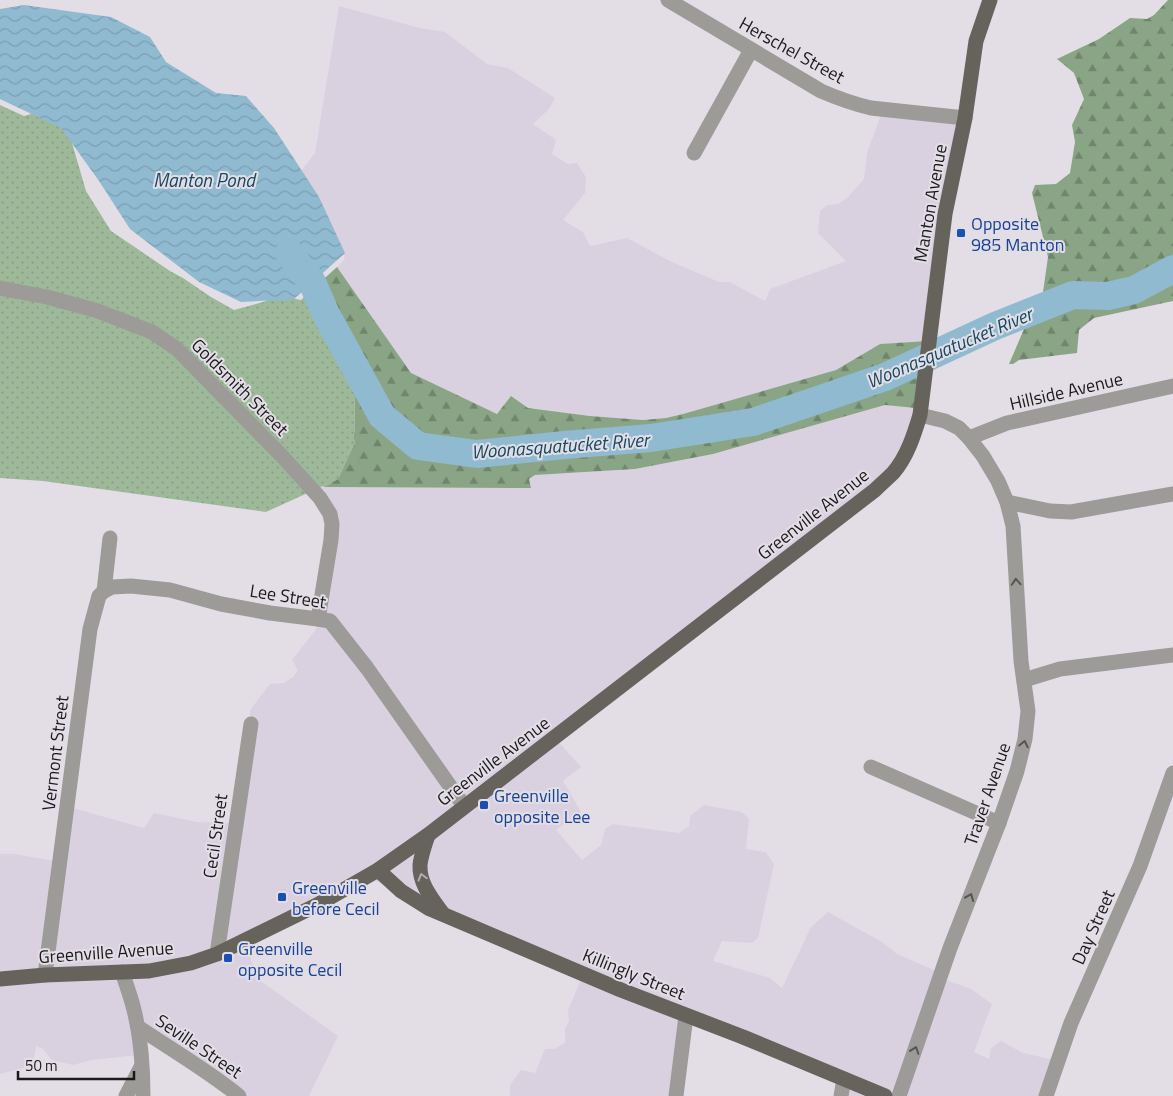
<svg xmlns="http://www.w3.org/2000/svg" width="1173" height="1096" font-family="'Titillium Web',sans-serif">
<defs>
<pattern id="grass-dots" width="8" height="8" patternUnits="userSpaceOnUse" patternTransform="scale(1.25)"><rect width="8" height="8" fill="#9eb999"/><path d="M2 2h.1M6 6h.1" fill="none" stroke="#889e83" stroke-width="1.8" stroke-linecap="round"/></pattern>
<pattern id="forest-firs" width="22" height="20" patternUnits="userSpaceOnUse" patternTransform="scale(1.25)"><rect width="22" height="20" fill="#8aa585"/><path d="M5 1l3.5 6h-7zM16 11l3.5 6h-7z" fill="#70866c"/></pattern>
<pattern id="water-waves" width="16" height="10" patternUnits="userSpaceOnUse" patternTransform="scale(1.25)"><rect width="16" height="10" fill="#90bad0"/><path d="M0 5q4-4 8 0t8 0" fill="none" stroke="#7c9fb2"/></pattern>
</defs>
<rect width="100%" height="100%" fill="#e3dee6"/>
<g fill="#dad1e0">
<path d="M 339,6 L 420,28 L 445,32 L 487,64 L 508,68 L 555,98 L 549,109 L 533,124 L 556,140 L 552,154 L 568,164 L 577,163 L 586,177 L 585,193 L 563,220 L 583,232 L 590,246 L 627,238 L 670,261 L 719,282 L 730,282 L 765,301 L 770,289 L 846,261 L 818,233 L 820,211 L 827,205 L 838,204 L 847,198 L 864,179 L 867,153 L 882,112 L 961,116 L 930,342 L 880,344 L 836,370 L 683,414 L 666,418 L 643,420 L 590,416 L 528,408 L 511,397 L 497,414 L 411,374 L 337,267 L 345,259 L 318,197 L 301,171 L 315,153 Z"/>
<path d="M 885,405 L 925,409 L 924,420 L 912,459 L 889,485 L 557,740 L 581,767 L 563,781 L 581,812 L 556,830 L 582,860 L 601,845 L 605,829 L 612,824 L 679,833 L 689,826 L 690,816 L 704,805 L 742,812 L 749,819 L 746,849 L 766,852 L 774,864 L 758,938 L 752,943 L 722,941 L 713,961 L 770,978 L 782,988 L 811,927 L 828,912 L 882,942 L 897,954 L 941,973 L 944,979 L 971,989 L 992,1004 L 974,1052 L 989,1059 L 991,1048 L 1001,1041 L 1023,1053 L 1055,1060 L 1045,1096 L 841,1096 L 843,1084 L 694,1018 L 674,1096 L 510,1096 L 510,1085 L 521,1070 L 535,1073 L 545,1049 L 554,1049 L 565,1043 L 565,1029 L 569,1021 L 568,1010 L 582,977 L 458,918 L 375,881 L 246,946 L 258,979 L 338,1036 L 309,1096 L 239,1096 L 144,1030 L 139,1055 L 92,1060 L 73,1065 L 52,1060 L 43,1049 L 36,1046 L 34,1059 L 27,1067 L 0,1074 L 0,854 L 14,854 L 60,862 L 69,807 L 144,828 L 154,813 L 197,822 L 230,823 L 250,726 L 250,710 L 270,684 L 284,683 L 293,677 L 298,670 L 292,660 L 323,620 L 335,540 L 314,491 L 323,486 L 328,487 L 531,488 L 529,479 L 535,475 L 635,469 L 713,454 Z"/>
</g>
<path fill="url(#grass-dots)" d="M 0,105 L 24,116 L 44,110 L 70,136 L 86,191 L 111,231 L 170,271 L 183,278 L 211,297 L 234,310 L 263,302 L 282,294 L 296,299 L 301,300 L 307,294 L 328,317 L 354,373 L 355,429 L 353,438 L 355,442 L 338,479 L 324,487 L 323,486 L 266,512 L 43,481 L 0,478 Z"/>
<g fill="url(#forest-firs)">
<path d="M 1168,0 L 1173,0 L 1173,301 L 1094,318 L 1079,330 L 1077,353 L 1019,360 L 1013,364 L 1009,364 L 1024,329 L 1043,292 L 1048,257 L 1032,193 L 1035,185 L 1056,184 L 1070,173 L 1075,142 L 1072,125 L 1084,99 L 1074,73 L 1057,59 L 1099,39 L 1130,18 L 1147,19 L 1154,15 Z"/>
<path d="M 337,267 L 411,373 L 497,414 L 511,396 L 528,408 L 590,416 L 643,420 L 666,418 L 683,414 L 836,370 L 880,344 L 928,341 L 925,409 L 885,405 L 713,454 L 635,469 L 535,475 L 529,479 L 531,488 L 324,487 L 338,479 L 355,442 L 353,438 L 355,429 L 354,373 L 328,317 L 307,294 Z"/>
</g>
<path fill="url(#water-waves)" d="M 24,5 L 111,17 L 150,37 L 166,62 L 216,93 L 246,96 L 274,128 L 319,197 L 345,253 L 294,299 L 241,302 L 199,282 L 130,229 L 99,181 L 61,128 L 0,99 L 0,9 Z"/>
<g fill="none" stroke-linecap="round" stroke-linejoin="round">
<path stroke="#90bad0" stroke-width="28" d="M 289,253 L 312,282 L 326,314 L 382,416 L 418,446 L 477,454 L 564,445 L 651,438 L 753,422 L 885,377 L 995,326 L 1073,295 L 1108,296 L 1134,290 L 1173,269"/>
<g stroke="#9d9b98" stroke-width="15">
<path d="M 668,0 L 821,91 C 837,98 854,104 871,108 L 965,118"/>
<path d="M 694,153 L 751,50"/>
<path d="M 0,288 L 47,297 L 98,311 L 152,332 L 177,349 L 281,455 L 320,498 L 330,514 L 332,524 L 331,540 L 318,619"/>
<path d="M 969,438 L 1007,423 L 1173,386"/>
<path d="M 1007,502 L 1050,511 L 1071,512 L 1173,494"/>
<path d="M 104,591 L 112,587 L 131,586 L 170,590 L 221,604 L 270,613 L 318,619 L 330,621 L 367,668 L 464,806"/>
<path d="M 1024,680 L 1060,669 L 1173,655"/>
<path d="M 871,767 L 999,823"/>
<path d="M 217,954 L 251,724"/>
<path d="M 122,972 C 126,984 131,997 134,1010 C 141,1038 143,1067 143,1096"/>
<path d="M 45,975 L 90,629 L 99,596 L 104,591 L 110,538"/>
<path d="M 138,1027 C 172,1050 207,1070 239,1096"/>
<path d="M 126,1096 L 141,1067"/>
<path d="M 676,1096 L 686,1016"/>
<path d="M 841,1096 L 844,1079"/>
<path d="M 899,1096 L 950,948 L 999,823 L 1017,771 L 1025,739 L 1028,711 L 1021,661 L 1013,526 L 1007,502 L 998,481 L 983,456 L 969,438 L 959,428 L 945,421 L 920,415"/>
<path d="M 1046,1096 L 1071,1023 L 1140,866 L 1173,773"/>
</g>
<g stroke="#66635d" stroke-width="15">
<path d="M 428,835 C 425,845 421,855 420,865 C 419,884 433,900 443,914"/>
<path d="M 378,870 L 401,891 L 428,908 L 621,990 L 743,1037 L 885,1096"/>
<path d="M 0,979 L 45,975 L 149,971 L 191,963 L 217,954 L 317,905 L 378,870 L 428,835 L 875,490 C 881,484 887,479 893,473 C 907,457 914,435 920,415 L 945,214 L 965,118 L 976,41 L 990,0"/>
</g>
</g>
<defs><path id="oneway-chevron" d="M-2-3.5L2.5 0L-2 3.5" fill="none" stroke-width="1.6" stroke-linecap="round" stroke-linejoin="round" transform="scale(1.25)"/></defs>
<g stroke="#565454">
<use href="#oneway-chevron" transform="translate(1016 582) rotate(-94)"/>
<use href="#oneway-chevron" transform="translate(1024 744) rotate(-78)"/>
<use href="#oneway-chevron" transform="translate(970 897) rotate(-68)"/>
<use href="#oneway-chevron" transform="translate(915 1050) rotate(-71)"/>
</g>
<use stroke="#b1adaf" href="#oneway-chevron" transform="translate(422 877) rotate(-106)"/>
<g fill="#1a4fb4" stroke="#e3dee6" stroke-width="2">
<rect x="956" y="228" width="10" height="10" rx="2.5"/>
<rect x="479" y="800" width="10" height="10" rx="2.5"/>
<rect x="277" y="892" width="10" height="10" rx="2.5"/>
<rect x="223" y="953" width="10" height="10" rx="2.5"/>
</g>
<g text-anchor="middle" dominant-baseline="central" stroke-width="4" stroke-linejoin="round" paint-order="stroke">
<g font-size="18" fill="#1b191c" stroke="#e3dee6">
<text transform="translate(792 50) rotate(29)">Herschel Street</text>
<text transform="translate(930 203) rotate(-80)">Manton Avenue</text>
<text transform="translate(240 387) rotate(45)">Goldsmith Street</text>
<text transform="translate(1066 391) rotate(-13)">Hillside Avenue</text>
<text transform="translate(813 514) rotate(-38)">Greenville Avenue</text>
<text transform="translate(288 596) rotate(9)">Lee Street</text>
<text transform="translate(55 753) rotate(-83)">Vermont Street</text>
<text transform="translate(493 761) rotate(-37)">Greenville Avenue</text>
<text transform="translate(987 794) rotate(-71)">Traver Avenue</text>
<text transform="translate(215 836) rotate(-82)">Cecil Street</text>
<text transform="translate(1093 927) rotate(-66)">Day Street</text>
<text transform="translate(106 952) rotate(-4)">Greenville Avenue</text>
<text transform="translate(634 974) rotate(22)">Killingly Street</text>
<text transform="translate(199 1046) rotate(34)">Seville Street</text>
</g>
<g font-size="18" fill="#164399" stroke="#e3dee6" text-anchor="start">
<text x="971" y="223">Opposite<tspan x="971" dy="21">985 Manton</tspan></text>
<text x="494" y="795">Greenville<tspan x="494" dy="21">opposite Lee</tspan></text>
<text x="292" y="887">Greenville<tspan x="292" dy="21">before Cecil</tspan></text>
<text x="238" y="948">Greenville<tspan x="238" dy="21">opposite Cecil</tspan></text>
</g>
<g font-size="19" font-style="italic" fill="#134961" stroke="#e3dee6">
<text x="204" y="179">Manton Pond</text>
<text transform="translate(949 347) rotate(-23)">Woonasquatucket River</text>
<text transform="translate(560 445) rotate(-4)">Woonasquatucket River</text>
</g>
</g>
<path d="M18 1071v8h116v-8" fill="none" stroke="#1b191c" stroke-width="2.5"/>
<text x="25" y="1071" font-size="15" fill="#1b191c" stroke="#e3dee6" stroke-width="4" paint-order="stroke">50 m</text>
</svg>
